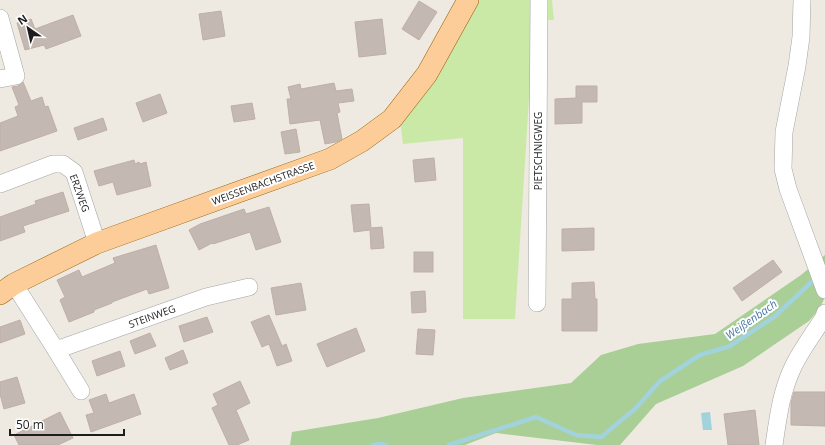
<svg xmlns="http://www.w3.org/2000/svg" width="825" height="445" font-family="'Open Sans',sans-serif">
<rect width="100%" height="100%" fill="#eeeae2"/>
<path fill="#cae9a7" d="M 479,0 L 552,0 L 554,20 L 534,20 L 515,319 L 463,319 L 463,138 L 403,144 L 400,119 L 454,46 Z"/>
<path fill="#a9ce96" d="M 825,255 L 825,297 L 820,308 L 809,321 L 743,366 L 656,404 L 620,445 L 597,445 L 496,433 L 465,445 L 290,445 L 292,432 L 378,418 L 463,398 L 571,383 L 601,355 L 638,344 L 715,334 L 801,275 Z"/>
<path fill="#a2d2dc" d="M 710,412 L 712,430 L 703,430 L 701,413 Z"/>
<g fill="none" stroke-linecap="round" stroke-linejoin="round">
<g stroke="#a2d2dc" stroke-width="4.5">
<path d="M 373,445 L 380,444 L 386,445"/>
<path d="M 449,445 L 536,417 L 576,435 L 601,437 L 636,408 L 660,381 L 700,355 L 730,346 L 774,317 L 816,278"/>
</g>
</g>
<g fill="#c3b9b2" stroke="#c0afa5">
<path d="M 419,1 L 437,12 L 419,40 L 402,29 Z"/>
<path d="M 221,11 L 225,36 L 203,40 L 199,14 Z"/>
<path d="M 73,15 L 81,36 L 46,49 L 44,45 L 25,50 L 17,23 L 31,19 L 35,29 Z"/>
<path d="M 382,19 L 386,54 L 359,57 L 355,22 Z"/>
<path d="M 23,82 L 31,101 L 42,97 L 45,107 L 48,106 L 57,131 L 0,151 L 0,123 L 18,116 L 15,107 L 19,105 L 12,87 L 18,86 Z"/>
<path d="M 334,83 L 336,91 L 352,89 L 354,101 L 338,103 L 340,112 L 337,113 L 342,139 L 336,142 L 325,144 L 320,120 L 290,124 L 287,99 L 291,99 L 288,87 L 300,84 L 301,89 Z"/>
<path d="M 576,86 L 597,86 L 597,102 L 582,102 L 582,123 L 555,124 L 555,99 L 576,98 Z"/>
<path d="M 160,94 L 167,113 L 143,122 L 136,103 Z"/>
<path d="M 252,103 L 255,119 L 234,122 L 231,106 Z"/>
<path d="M 103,118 L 107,130 L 78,140 L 74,128 Z"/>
<path d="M 296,129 L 300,152 L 285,154 L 281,132 Z"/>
<path d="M 434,158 L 436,180 L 415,182 L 413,160 Z"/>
<path d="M 134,160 L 135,164 L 139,162 L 140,164 L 146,162 L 151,186 L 117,195 L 113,182 L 99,186 L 94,171 Z"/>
<path d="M 63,192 L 69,211 L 23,226 L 25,232 L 0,241 L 0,217 L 36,204 L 35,201 Z"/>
<path d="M 369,204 L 371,228 L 382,227 L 384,248 L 371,249 L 370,230 L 354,232 L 351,205 Z"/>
<path d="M 269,207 L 281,242 L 256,250 L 250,232 L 213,244 L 212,243 L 199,250 L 189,230 L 200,224 L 244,209 L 246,214 Z"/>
<path d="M 594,228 L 594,250 L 562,251 L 562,229 Z"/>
<path d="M 156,245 L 169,288 L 149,294 L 147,289 L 112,302 L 112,303 L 94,310 L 94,312 L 69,322 L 60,300 L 65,297 L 57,280 L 79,270 L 82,277 L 115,263 L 113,258 Z"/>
<rect x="414" y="252" width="19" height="20"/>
<path d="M 773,260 L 782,272 L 742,301 L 733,288 Z"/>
<path d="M 594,282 L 595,299 L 597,299 L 597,331 L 562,331 L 562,299 L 572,299 L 572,283 Z"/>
<path d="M 301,283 L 306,310 L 276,315 L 271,288 Z"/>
<path d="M 425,291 L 426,312 L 412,313 L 411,292 Z"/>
<path d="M 269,315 L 282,346 L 286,344 L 292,361 L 277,366 L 269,344 L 262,347 L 251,322 Z"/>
<path d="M 207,317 L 213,332 L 184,342 L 179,326 Z"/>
<path d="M 20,320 L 25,334 L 0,343 L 0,327 Z"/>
<path d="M 356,328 L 365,351 L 327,367 L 317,344 Z"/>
<path d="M 418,329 L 435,330 L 433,355 L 416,354 Z"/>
<path d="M 150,333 L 156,346 L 135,354 L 130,341 Z"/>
<path d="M 183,350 L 188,363 L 170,370 L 165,358 Z"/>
<path d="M 120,351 L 125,366 L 97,376 L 92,361 Z"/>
<path d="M 17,377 L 25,403 L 4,409 L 0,394 L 0,382 Z"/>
<path d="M 240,381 L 250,403 L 236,410 L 249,440 L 237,445 L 229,445 L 212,408 L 218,405 L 213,394 Z"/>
<path d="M 794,392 L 825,392 L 825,426 L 791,425 L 791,403 Z"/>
<path d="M 106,394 L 109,403 L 134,394 L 141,414 L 91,432 L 86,415 L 94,413 L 89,400 Z"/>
<path d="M 755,410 L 759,445 L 728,445 L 724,414 Z"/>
<path d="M 60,412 L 73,438 L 58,445 L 19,445 L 14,435 Z"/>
</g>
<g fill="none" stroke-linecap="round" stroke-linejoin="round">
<defs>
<g id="minor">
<path d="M 802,0 L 801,37 L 797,66 L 784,132 L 783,169 L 788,189 L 825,290"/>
<path d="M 0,18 L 16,76 L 0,79"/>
<path d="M 0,184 L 53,164 L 63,164 L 74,172 L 97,243"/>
<path d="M 14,284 L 56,350 L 206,297 L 249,287"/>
<path d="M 537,303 L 539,0"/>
<path d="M 56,350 L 81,391"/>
<path d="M 774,445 C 778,418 781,392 793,367 C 801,350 814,333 824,317 L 825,313"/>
</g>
<path id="major" d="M 0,294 L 14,284 L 97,243 L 330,159 L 362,141 L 392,119 L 427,74 L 468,0"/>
</defs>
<use href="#minor" stroke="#a4a4a4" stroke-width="18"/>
<use href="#major" stroke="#955e00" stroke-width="22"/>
<use href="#minor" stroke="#fff" stroke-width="17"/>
<use href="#major" stroke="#fccd99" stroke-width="21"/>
</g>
<g text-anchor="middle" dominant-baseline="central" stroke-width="4" stroke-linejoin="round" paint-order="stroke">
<g font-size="10" fill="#1d1d1d" stroke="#fff">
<text transform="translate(538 151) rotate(-90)">PIETSCHNIGWEG</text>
<text transform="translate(263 183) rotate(-20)">WEISSENBACHSTRASSE</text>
<text transform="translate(80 193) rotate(70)">ERZWEG</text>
<text transform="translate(152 316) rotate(-20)">STEINWEG</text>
</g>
<g font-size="11" font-style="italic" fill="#467aa5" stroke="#fff">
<text transform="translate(751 319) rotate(-35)">Weißenbach</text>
</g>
</g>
<g transform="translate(28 28) rotate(326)" stroke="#ffffff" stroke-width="3" paint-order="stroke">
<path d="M0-3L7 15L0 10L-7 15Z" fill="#1d1d1d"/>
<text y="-6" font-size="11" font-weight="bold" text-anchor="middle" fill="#1d1d1d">N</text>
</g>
<path d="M10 429v6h114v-6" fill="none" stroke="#1d1d1d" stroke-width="2"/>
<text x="16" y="429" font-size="12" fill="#1d1d1d" stroke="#ffffff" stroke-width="3" paint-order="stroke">50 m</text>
</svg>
